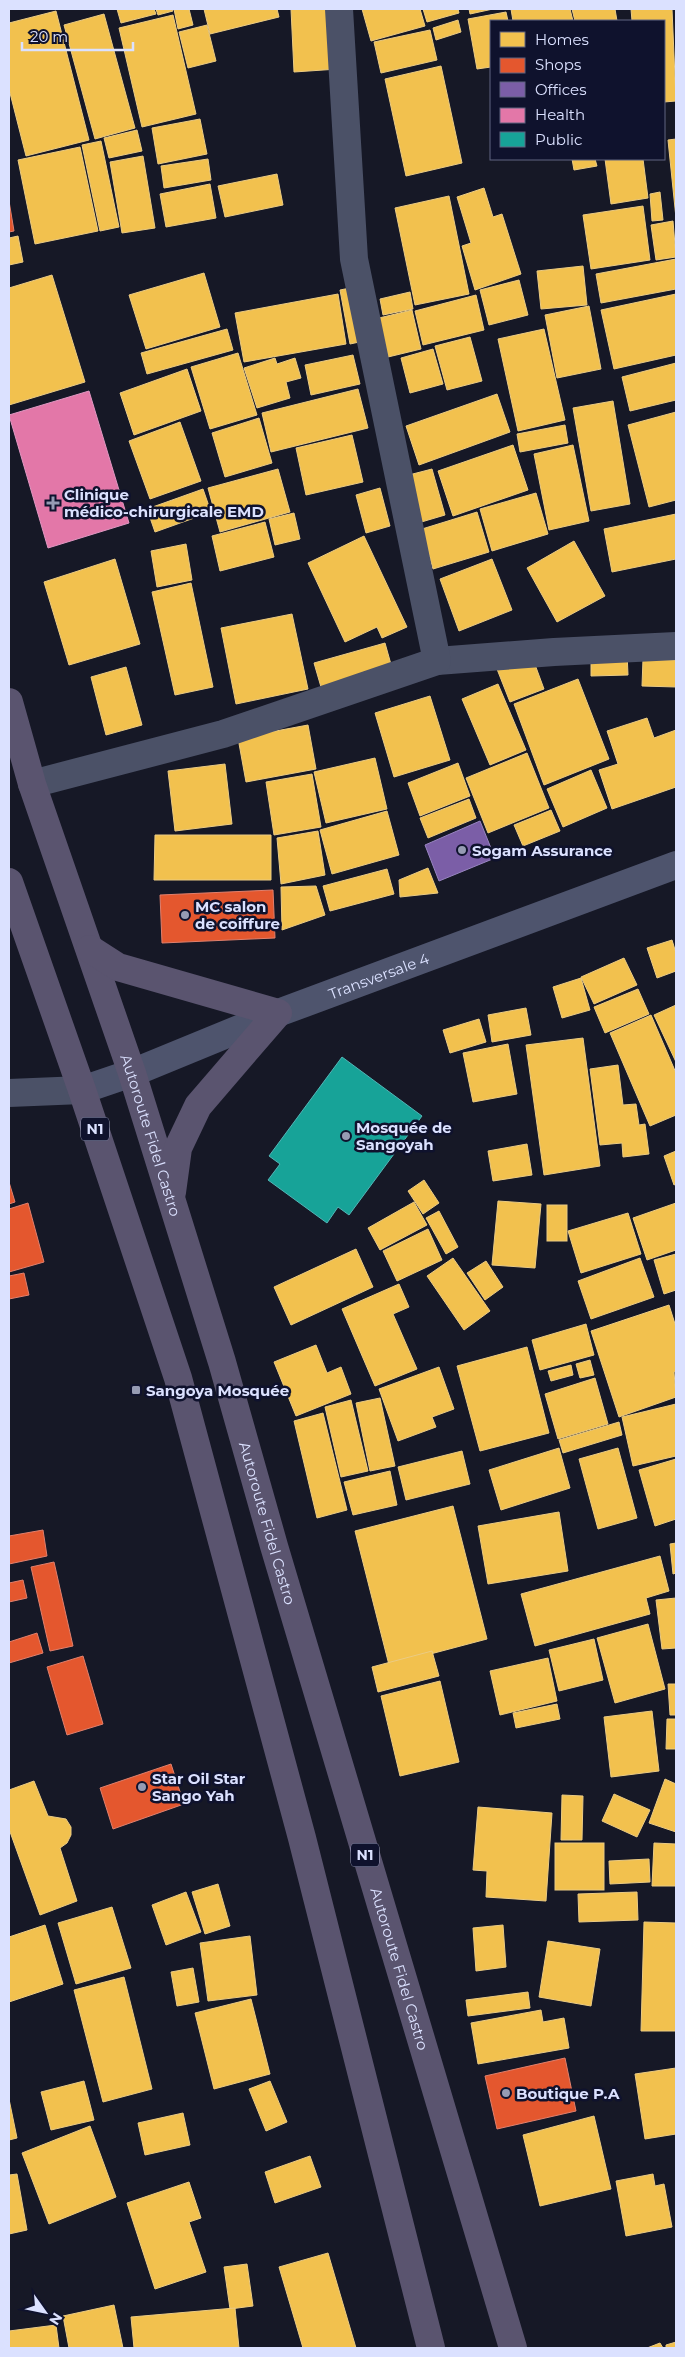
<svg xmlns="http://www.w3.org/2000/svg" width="685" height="2357" font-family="Montserrat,sans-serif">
<rect width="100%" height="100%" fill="#161826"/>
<g fill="#f2c14e" stroke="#ebcb83">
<path d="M 117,9 L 154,9 L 156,14 L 121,23 Z"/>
<path d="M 156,9 L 172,9 L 173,11 L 158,15 Z"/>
<path d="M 174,9 L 189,9 L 193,25 L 178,29 Z"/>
<path d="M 204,9 L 277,9 L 279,17 L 210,34 Z"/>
<path d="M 291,9 L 334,9 L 338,69 L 294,72 Z"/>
<path d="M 362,9 L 420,9 L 425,26 L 371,41 Z"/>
<path d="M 423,9 L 458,9 L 459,13 L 427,22 Z"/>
<path d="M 469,9 L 493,9 L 470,14 Z"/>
<path d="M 511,9 L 570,9 L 573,21 L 513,21 Z"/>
<path d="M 572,9 L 615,9 L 617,21 L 575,21 Z"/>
<path d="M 631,9 L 672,9 L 676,101 L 664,102 L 664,21 L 632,21 Z"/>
<path d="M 56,11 L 89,140 L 26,156 L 9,89 L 9,23 Z"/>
<path d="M 506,12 L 508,21 L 491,21 L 491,67 L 477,69 L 468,19 Z"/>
<path d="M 104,14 L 135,128 L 95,139 L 64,25 Z"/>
<path d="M 173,15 L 196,114 L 142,127 L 119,28 Z"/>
<path d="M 458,20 L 461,32 L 436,40 L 433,28 Z"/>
<path d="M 207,25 L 216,61 L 188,68 L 179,32 Z"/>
<path d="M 430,30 L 437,60 L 381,73 L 374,42 Z"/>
<path d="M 441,66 L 462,163 L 406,176 L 385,79 Z"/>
<path d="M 200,119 L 207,154 L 158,164 L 152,128 Z"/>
<path d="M 137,130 L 142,151 L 109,158 L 104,138 Z"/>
<path d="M 676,139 L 676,218 L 668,140 Z"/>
<path d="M 101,141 L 119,227 L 100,231 L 82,145 Z"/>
<path d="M 80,147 L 98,231 L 35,244 L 18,160 Z"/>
<path d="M 143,156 L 155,228 L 122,233 L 110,162 Z"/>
<path d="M 208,159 L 211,180 L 164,188 L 161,166 Z"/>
<path d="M 572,159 L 595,159 L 597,166 L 574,170 Z"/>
<path d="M 605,159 L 643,159 L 648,198 L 611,204 Z"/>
<path d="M 277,174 L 283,205 L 225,217 L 218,186 Z"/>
<path d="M 210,184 L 216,218 L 166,227 L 160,194 Z"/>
<path d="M 484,188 L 493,217 L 502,214 L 521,274 L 475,290 L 462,246 L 471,243 L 457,197 Z"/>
<path d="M 660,192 L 663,220 L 652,221 L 650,194 Z"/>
<path d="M 449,196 L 469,294 L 415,305 L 395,208 Z"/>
<path d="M 643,206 L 650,260 L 591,269 L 583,215 Z"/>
<path d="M 673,221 L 676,257 L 656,260 L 651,225 Z"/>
<path d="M 18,236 L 23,262 L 9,265 L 9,238 Z"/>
<path d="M 676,259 L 676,289 L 601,303 L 596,274 Z"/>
<path d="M 583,266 L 587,305 L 541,309 L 537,271 Z"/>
<path d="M 204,273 L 220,327 L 146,349 L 129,295 Z"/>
<path d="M 52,275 L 85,382 L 9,405 L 9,288 Z"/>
<path d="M 519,280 L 528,315 L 489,325 L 480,290 Z"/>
<path d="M 355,287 L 364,341 L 350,344 L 340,290 Z"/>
<path d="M 410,292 L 413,309 L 383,315 L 380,299 Z"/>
<path d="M 338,294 L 346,344 L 244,362 L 235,313 Z"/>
<path d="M 676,294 L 676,355 L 614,369 L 601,310 Z"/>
<path d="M 476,295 L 484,330 L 423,345 L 415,311 Z"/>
<path d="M 589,306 L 601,369 L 557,378 L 545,315 Z"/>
<path d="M 412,310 L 421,349 L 388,357 L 379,318 Z"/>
<path d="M 227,329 L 233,350 L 147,374 L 141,353 Z"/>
<path d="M 544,329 L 565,420 L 518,431 L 498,339 Z"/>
<path d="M 470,337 L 482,381 L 447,390 L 435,346 Z"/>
<path d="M 433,349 L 443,384 L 410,393 L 401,358 Z"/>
<path d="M 238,353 L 257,415 L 210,429 L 191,367 Z"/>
<path d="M 353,355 L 360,384 L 311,395 L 305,365 Z"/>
<path d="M 275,358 L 277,364 L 295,358 L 301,378 L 286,382 L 290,398 L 257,408 L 244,368 Z"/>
<path d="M 676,363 L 676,400 L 630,411 L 622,377 Z"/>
<path d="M 187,369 L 201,411 L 134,435 L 120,393 Z"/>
<path d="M 358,389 L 368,428 L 271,452 L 262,413 Z"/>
<path d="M 497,394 L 510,432 L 419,465 L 406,426 Z"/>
<path d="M 613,401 L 630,504 L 591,511 L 573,408 Z"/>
<path d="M 676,412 L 676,500 L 649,507 L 628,425 Z"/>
<path d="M 259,418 L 272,463 L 225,477 L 212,433 Z"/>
<path d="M 180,422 L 201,481 L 150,499 L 129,441 Z"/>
<path d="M 565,425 L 568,443 L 520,452 L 517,434 Z"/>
<path d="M 352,435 L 363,482 L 306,495 L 296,448 Z"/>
<path d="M 513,445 L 528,490 L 453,516 L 438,471 Z"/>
<path d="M 573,445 L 589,521 L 549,530 L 534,454 Z"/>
<path d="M 278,469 L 290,512 L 220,532 L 208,488 Z"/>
<path d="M 432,469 L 445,515 L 418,523 L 405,476 Z"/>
<path d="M 380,488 L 390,526 L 366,533 L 356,495 Z"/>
<path d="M 203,489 L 211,512 L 155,532 L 147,509 Z"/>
<path d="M 536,493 L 548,534 L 492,551 L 480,509 Z"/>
<path d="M 477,512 L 489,552 L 433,569 L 422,529 Z"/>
<path d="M 294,513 L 300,539 L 275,545 L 269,519 Z"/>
<path d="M 676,514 L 676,559 L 612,572 L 604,529 Z"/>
<path d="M 265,522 L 274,557 L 220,571 L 212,536 Z"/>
<path d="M 364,536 L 407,627 L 382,638 L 377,627 L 345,642 L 308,563 Z"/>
<path d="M 574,541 L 605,596 L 557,622 L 527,568 Z"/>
<path d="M 186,544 L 192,580 L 157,587 L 151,551 Z"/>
<path d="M 115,559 L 140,644 L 69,665 L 44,582 Z"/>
<path d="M 492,559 L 512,610 L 459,631 L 440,579 Z"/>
<path d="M 191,583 L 213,687 L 175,695 L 152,592 Z"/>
<path d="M 292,614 L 308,689 L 236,704 L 221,628 Z"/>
<path d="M 385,643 L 392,668 L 321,687 L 314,663 Z"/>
<path d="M 530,651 L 544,689 L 510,702 L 495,664 Z"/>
<path d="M 627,652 L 628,675 L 591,676 L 591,654 Z"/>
<path d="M 643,659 L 676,660 L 676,687 L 642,686 Z"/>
<path d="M 126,667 L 142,725 L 106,735 L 91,677 Z"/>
<path d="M 578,679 L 609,759 L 544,785 L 514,704 Z"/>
<path d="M 498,684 L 526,750 L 490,765 L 462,699 Z"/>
<path d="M 430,696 L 450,760 L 394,777 L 375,713 Z"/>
<path d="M 647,718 L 654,738 L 676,730 L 676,787 L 612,809 L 599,770 L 618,764 L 607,731 Z"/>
<path d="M 308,725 L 316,769 L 246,782 L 238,738 Z"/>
<path d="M 527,753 L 549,808 L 488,833 L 466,778 Z"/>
<path d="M 375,758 L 387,809 L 326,823 L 314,772 Z"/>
<path d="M 458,763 L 470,796 L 420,816 L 408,783 Z"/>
<path d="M 225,764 L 232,824 L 175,831 L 168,771 Z"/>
<path d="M 591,770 L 607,808 L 563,827 L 547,789 Z"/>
<path d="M 312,774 L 321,827 L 274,835 L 266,782 Z"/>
<path d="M 469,799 L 476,818 L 428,838 L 420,818 Z"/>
<path d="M 551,810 L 560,831 L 523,846 L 514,825 Z"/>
<path d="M 387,811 L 399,855 L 332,874 L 320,830 Z"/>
<path d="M 318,831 L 325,875 L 281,884 L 277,838 Z"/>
<path d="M 155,835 L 271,835 L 271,880 L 154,880 Z"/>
<path d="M 428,868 L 438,893 L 400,897 L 399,880 Z"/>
<path d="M 387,869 L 394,894 L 330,911 L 323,886 Z"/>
<path d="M 316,886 L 325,915 L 282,930 L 281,887 Z"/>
<path d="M 672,940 L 676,953 L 676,971 L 657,978 L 647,948 Z"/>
<path d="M 624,958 L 637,985 L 594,1004 L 581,977 Z"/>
<path d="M 581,978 L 590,1010 L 562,1018 L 553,987 Z"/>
<path d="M 638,989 L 649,1014 L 605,1033 L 594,1007 Z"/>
<path d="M 676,1005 L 676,1062 L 654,1015 Z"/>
<path d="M 526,1008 L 531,1035 L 492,1042 L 488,1015 Z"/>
<path d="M 651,1015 L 676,1073 L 676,1115 L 650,1126 L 610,1033 Z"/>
<path d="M 479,1019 L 486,1042 L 450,1053 L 443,1030 Z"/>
<path d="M 583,1038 L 600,1166 L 544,1175 L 526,1045 Z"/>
<path d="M 508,1044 L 517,1094 L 473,1102 L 463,1053 Z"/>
<path d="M 618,1065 L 623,1105 L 636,1104 L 639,1125 L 645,1124 L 649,1154 L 623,1157 L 622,1143 L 600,1145 L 590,1069 Z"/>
<path d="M 527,1144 L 532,1175 L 493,1181 L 488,1151 Z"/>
<path d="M 676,1151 L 676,1184 L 674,1185 L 664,1156 Z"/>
<path d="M 424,1180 L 439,1203 L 423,1214 L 408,1191 Z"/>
<path d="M 498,1201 L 541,1204 L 535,1268 L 492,1265 Z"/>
<path d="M 414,1202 L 427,1225 L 380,1250 L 368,1228 Z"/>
<path d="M 676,1203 L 676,1250 L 647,1260 L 633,1218 Z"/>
<rect x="547" y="1205" width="20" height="36"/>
<path d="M 439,1211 L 458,1247 L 446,1254 L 426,1218 Z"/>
<path d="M 628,1213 L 641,1254 L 581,1273 L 568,1231 Z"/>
<path d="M 428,1229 L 442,1260 L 397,1281 L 383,1251 Z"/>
<path d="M 356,1249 L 373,1287 L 291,1325 L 274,1287 Z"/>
<path d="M 676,1254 L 676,1290 L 664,1294 L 654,1260 Z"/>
<path d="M 453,1258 L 490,1311 L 464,1330 L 427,1276 Z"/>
<path d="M 640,1258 L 654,1297 L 591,1319 L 578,1281 Z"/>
<path d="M 486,1261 L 503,1287 L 485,1300 L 467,1273 Z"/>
<path d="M 399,1284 L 409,1307 L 393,1314 L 417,1369 L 375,1386 L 342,1309 Z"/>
<path d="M 669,1305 L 676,1327 L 676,1371 L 674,1372 L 676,1397 L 619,1417 L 591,1331 Z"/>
<path d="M 586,1324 L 594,1355 L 540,1370 L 532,1340 Z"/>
<path d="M 316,1345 L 327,1373 L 341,1367 L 351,1394 L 296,1416 L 274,1362 Z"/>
<path d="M 527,1347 L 549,1433 L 480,1451 L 457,1366 Z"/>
<path d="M 590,1360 L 594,1375 L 580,1378 L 576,1364 Z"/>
<path d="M 571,1365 L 573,1375 L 551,1381 L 548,1371 Z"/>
<path d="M 439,1367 L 454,1409 L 432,1417 L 436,1427 L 398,1441 L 379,1389 Z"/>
<path d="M 595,1378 L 608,1424 L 558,1439 L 545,1394 Z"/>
<path d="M 380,1398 L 395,1466 L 370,1471 L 356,1403 Z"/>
<path d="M 351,1400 L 368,1471 L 341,1477 L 325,1407 Z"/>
<path d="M 676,1404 L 676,1456 L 633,1466 L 622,1417 Z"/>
<path d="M 323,1413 L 347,1510 L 317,1518 L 294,1421 Z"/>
<path d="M 619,1422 L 622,1435 L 563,1453 L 559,1440 Z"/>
<path d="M 559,1448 L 570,1488 L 501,1510 L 489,1470 Z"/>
<path d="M 618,1448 L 637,1518 L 598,1529 L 579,1459 Z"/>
<path d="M 462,1451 L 470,1484 L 406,1500 L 398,1467 Z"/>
<path d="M 676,1459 L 676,1519 L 655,1526 L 639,1470 Z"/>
<path d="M 390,1471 L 397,1505 L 353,1515 L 344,1482 Z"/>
<path d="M 453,1506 L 487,1639 L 389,1665 L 355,1531 Z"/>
<path d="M 559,1512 L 568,1571 L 488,1584 L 478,1526 Z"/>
<path d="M 676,1543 L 676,1573 L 673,1574 L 670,1544 Z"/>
<path d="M 660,1556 L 669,1591 L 646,1598 L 650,1614 L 535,1646 L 521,1594 Z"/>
<path d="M 676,1598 L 676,1648 L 662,1649 L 656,1600 Z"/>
<path d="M 648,1624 L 665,1689 L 615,1703 L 597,1638 Z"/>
<path d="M 594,1639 L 603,1680 L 559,1691 L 549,1650 Z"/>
<path d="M 432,1651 L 439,1676 L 378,1692 L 372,1667 Z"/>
<path d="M 548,1658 L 557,1701 L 500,1715 L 490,1671 Z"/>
<path d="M 440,1681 L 459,1762 L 400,1776 L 381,1696 Z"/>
<path d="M 668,1684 L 676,1684 L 676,1715 L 670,1715 Z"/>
<path d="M 557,1704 L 560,1719 L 516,1728 L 513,1713 Z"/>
<path d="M 652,1711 L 659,1771 L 611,1777 L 604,1717 Z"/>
<path d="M 667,1719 L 676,1719 L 676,1749 L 666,1749 Z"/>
<path d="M 665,1779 L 676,1784 L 676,1832 L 649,1823 Z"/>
<path d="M 34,1781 L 48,1816 L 66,1819 L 71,1827 L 71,1835 L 67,1843 L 60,1848 L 77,1901 L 40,1915 L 9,1829 L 9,1790 Z"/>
<path d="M 614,1794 L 650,1810 L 637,1837 L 602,1821 Z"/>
<path d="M 562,1795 L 583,1796 L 582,1840 L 561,1840 Z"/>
<path d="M 478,1807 L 552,1813 L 546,1901 L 486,1897 L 487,1871 L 473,1870 Z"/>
<rect x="555" y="1843" width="49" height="47"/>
<path d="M 654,1843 L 676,1844 L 676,1886 L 652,1886 Z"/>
<path d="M 649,1859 L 650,1882 L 610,1884 L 609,1861 Z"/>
<path d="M 218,1884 L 230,1926 L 205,1934 L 192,1892 Z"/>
<path d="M 186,1892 L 201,1932 L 166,1945 L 152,1905 Z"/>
<path d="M 637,1892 L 638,1920 L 579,1922 L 578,1894 Z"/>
<path d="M 112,1907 L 131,1968 L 76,1984 L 58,1923 Z"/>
<path d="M 644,1922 L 676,1923 L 676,2031 L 641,2031 Z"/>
<path d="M 45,1925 L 63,1984 L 9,2002 L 9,1937 Z"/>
<path d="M 503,1925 L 506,1967 L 476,1971 L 473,1928 Z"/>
<path d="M 250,1936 L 257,1995 L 208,2001 L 200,1943 Z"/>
<path d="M 548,1941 L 600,1949 L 591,2006 L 539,1997 Z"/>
<path d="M 193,1968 L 199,2002 L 177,2006 L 171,1972 Z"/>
<path d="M 124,1977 L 152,2089 L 103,2102 L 74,1990 Z"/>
<path d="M 528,1992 L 530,2008 L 468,2016 L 466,2000 Z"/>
<path d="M 251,1999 L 270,2074 L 214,2089 L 195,2013 Z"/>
<path d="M 541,2010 L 543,2022 L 564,2018 L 569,2048 L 478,2064 L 471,2023 Z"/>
<path d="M 676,2068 L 676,2134 L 645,2139 L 635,2074 Z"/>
<path d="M 84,2081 L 94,2120 L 51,2130 L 41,2092 Z"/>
<path d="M 270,2081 L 287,2122 L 266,2131 L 249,2089 Z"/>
<path d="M 9,2099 L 17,2138 L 9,2140 Z"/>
<path d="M 183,2113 L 190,2145 L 145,2155 L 138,2123 Z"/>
<path d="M 594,2116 L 611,2189 L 540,2206 L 523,2135 Z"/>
<path d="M 90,2126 L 116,2197 L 49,2224 L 22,2153 Z"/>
<path d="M 310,2156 L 321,2187 L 275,2203 L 265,2172 Z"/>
<path d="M 17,2174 L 27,2230 L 9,2234 L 9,2175 Z"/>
<path d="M 653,2174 L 655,2186 L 664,2184 L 672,2227 L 626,2236 L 616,2181 Z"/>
<path d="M 189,2182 L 201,2218 L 189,2222 L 206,2272 L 155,2289 L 127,2203 Z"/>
<path d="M 328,2253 L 356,2348 L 303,2348 L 279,2267 Z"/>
<path d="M 247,2264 L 253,2306 L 230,2309 L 224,2267 Z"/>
<path d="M 114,2305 L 123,2348 L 69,2348 L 63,2316 Z"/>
<path d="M 235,2308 L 239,2348 L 134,2348 L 131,2317 Z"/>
<path d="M 56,2325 L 59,2348 L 9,2348 L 9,2331 Z"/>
<path d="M 676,2342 L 676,2348 L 666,2348 L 666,2345 Z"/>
<path d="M 660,2343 L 663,2348 L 647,2348 Z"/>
</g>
<g fill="#e4572e" stroke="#e1806d">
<path d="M 9,201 L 14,231 L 9,232 Z"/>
<path d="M 273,890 L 275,938 L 162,943 L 160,895 Z"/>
<path d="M 9,1182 L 15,1202 L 9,1204 Z"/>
<path d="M 28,1203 L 44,1262 L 9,1272 L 9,1209 Z"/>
<path d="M 24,1273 L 29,1295 L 9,1299 L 9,1276 Z"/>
<path d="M 43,1530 L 47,1556 L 9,1564 L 9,1536 Z"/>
<path d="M 54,1562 L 73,1646 L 50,1651 L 31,1567 Z"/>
<path d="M 23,1580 L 27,1598 L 9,1602 L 9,1583 Z"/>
<path d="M 37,1633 L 43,1653 L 9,1663 L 9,1642 Z"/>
<path d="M 83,1656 L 103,1724 L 67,1735 L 47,1667 Z"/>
<path d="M 171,1764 L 184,1804 L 113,1829 L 100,1788 Z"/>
<path d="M 565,2058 L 576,2111 L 497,2129 L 485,2076 Z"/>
</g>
<path fill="#7b5ea7" stroke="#9885c1" d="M 480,821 L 495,858 L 439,881 L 425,845 Z"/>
<path fill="#e377a8" stroke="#e197c2" d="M 89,391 L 129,523 L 48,548 L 9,415 Z"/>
<path fill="#17a398" stroke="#52b6b7" d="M 342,1057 L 422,1116 L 349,1215 L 338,1207 L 327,1223 L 268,1180 L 280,1164 L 269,1156 Z"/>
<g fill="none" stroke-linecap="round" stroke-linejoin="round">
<g stroke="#4b5167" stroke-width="28">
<path d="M 437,661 L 554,652 L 676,646"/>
<path d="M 32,784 L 223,734 L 437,661 L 354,259 L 339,9"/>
<path d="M 9,1093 L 82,1090"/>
</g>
<path stroke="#4e546d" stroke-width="28" id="s1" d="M 82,1090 L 132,1073 L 278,1013 L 676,865"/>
<g stroke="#5a546f" stroke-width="28">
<path id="s2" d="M 9,702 L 32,784 L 132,1073 L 222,1362 L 274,1546 L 513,2348"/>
<path d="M 9,882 L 82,1090 L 178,1378 L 302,1838 L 431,2348"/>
<path d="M 90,949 L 118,967 L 278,1013 L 198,1106 L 178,1148 L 172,1192"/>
</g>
</g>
<g fill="#969bb3" stroke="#0f122d" stroke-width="2">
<path d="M50.5 495.5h5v5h5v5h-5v5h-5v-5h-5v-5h5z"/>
<circle cx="462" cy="850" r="5"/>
<circle cx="185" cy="915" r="5"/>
<circle cx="346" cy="1136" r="5"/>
<rect x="131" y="1385" width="10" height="10" rx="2.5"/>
<circle cx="142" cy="1787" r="5"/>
<circle cx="506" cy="2093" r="5"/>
</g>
<g text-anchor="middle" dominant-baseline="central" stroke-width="5" stroke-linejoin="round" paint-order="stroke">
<g fill="#0f122d" stroke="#9ea3c0" stroke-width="1">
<rect x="81" y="1117.5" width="28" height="23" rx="4"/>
<rect x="351" y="1843.5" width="28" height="23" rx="4"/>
</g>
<g font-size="14" font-weight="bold" fill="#dbe1ff">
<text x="95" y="1129">N1</text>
<text x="365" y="1855">N1</text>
</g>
<g font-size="15" font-weight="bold" fill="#dbe1ff" stroke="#0f122d" text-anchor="start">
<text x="64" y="494">Clinique<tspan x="64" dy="17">médico-chirurgicale EMD</tspan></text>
<text x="472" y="850">Sogam Assurance</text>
<text x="195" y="906">MC salon<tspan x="195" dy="17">de coiffure</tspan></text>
<text x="356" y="1127">Mosquée de<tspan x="356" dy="17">Sangoyah</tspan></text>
<text x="146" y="1390">Sangoya Mosquée</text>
<text x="152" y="1778">Star Oil Star<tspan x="152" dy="17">Sango Yah</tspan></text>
<text x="516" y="2093">Boutique P.A</text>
</g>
<g font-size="15" fill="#dbe1ff" stroke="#0f122d">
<text stroke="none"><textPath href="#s1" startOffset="318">Transversale 4</textPath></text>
<text stroke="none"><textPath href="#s2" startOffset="456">Autoroute Fidel Castro</textPath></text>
<text stroke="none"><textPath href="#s2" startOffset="861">Autoroute Fidel Castro</textPath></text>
<text stroke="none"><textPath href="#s2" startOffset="1326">Autoroute Fidel Castro</textPath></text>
</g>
</g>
<rect width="685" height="2357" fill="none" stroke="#dbe1ff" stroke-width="20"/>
<rect x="490" y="20" width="175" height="140" fill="#0f122d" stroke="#616581"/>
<rect x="500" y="32" width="25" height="15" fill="#f2c14e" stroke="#616581"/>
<text x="535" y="45" font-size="15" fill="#dbe1ff">Homes</text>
<rect x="500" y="58" width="25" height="15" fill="#e4572e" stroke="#616581"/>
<text x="535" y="70" font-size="15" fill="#dbe1ff">Shops</text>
<rect x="500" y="82" width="25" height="15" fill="#7b5ea7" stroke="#616581"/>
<text x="535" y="95" font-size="15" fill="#dbe1ff">Offices</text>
<rect x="500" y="108" width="25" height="15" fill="#e377a8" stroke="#616581"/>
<text x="535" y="120" font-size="15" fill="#dbe1ff">Health</text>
<rect x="500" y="132" width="25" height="15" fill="#17a398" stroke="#616581"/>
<text x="535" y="145" font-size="15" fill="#dbe1ff">Public</text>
<g transform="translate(45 2312) rotate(123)" stroke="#0f122d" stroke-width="4" paint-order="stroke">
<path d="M0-4L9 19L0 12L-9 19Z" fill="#dbe1ff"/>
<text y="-8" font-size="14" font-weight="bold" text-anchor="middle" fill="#dbe1ff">N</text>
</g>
<path d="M22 42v8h111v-8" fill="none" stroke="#dbe1ff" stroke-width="2.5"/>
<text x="30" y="42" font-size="15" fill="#dbe1ff" stroke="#0f122d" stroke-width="4" paint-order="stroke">20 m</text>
</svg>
